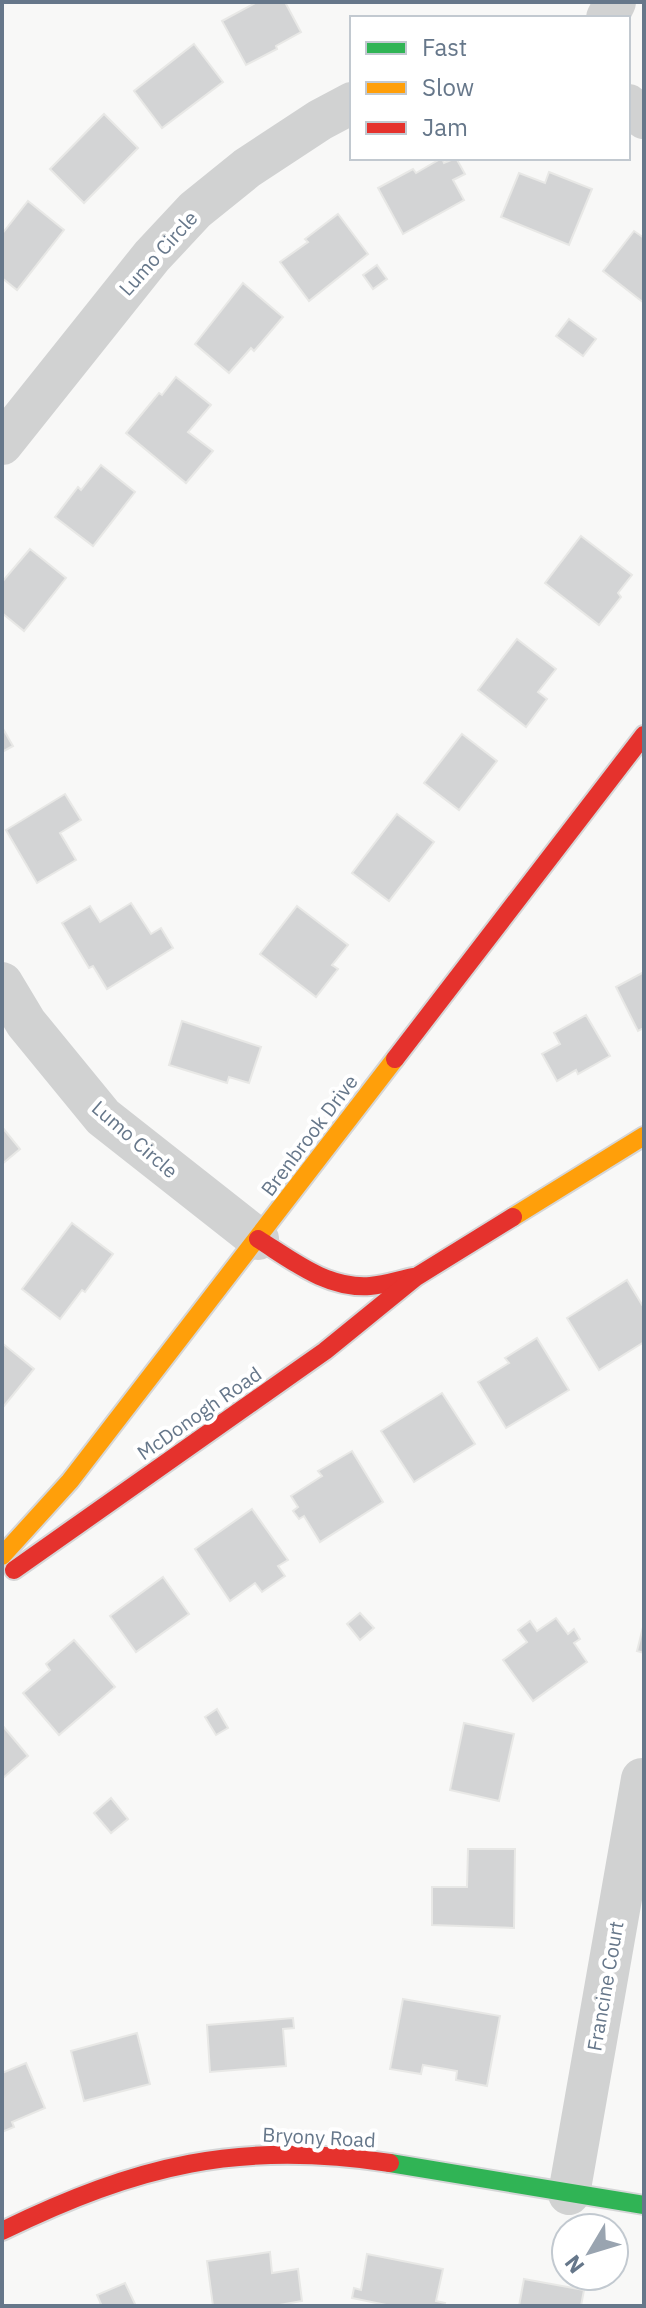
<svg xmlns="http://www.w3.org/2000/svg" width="646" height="2308" font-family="'IBM Plex Sans',sans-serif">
<rect width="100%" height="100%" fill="#f8f8f7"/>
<g fill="#d3d4d5" stroke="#e8e8e6" stroke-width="2">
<path d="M 257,2 L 285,2 L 301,32 L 276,46 L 277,49 L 246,65 L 222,21 Z"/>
<path d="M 194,44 L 223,82 L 162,128 L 134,91 Z"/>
<path d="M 104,114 L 138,148 L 84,203 L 50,169 Z"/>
<path d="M 442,158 L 444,163 L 456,158 L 465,174 L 453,180 L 464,200 L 403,234 L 378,188 L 413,169 L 416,173 Z"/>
<path d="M 549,172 L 592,189 L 569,245 L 501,217 L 519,173 L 545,183 Z"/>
<path d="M 28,201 L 64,230 L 17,290 L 2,278 L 2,234 Z"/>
<path d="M 338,214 L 368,254 L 309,301 L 280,262 L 308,242 L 305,239 Z"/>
<path d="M 634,231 L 644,238 L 644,303 L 603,271 Z"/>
<path d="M 377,265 L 387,279 L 373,289 L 363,275 Z"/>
<path d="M 243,283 L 283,317 L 254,351 L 251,348 L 229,373 L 195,344 Z"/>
<path d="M 569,319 L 596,339 L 583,356 L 556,336 Z"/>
<path d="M 176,377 L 211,405 L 188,432 L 213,451 L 186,483 L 126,433 L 159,393 L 162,395 Z"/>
<path d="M 101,465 L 135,492 L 93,546 L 55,517 L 78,487 L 81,490 Z"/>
<path d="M 581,536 L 632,575 L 618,593 L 621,597 L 599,625 L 545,583 Z"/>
<path d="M 30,549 L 66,578 L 24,631 L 2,613 L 2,582 Z"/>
<path d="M 517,639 L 556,669 L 538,692 L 547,699 L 526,727 L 478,690 Z"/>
<path d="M 2,727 L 13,746 L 2,752 Z"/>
<path d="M 462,734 L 497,761 L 459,810 L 424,783 Z"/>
<path d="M 65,794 L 81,820 L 60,833 L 76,860 L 37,883 L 6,830 Z"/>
<path d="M 397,814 L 434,842 L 389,901 L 352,873 Z"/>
<path d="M 131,903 L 151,934 L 161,928 L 173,948 L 107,989 L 93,966 L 89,968 L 62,923 L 90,906 L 100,922 Z"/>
<path d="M 297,906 L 348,945 L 332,965 L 338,969 L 316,997 L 260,954 Z"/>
<path d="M 644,972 L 644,1028 L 638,1031 L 616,987 Z"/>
<path d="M 586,1015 L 610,1056 L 578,1074 L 576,1070 L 557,1081 L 542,1054 L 560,1044 L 554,1033 Z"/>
<path d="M 182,1021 L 261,1047 L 249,1083 L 229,1077 L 227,1083 L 169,1065 Z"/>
<path d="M 2,1127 L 20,1149 L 2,1164 Z"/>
<path d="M 72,1223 L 113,1254 L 85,1292 L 82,1290 L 60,1319 L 22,1289 Z"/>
<path d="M 627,1280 L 644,1308 L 644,1342 L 599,1370 L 567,1318 Z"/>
<path d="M 537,1338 L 569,1390 L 506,1428 L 478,1382 L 509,1363 L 505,1358 Z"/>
<path d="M 2,1343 L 34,1369 L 4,1406 L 2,1404 Z"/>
<path d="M 442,1393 L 475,1444 L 414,1482 L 381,1431 Z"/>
<path d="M 352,1451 L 383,1502 L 320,1542 L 304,1516 L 299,1519 L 293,1511 L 298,1507 L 291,1496 L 322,1476 L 318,1471 Z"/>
<path d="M 252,1509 L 288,1560 L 278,1566 L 285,1576 L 262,1592 L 255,1583 L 230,1601 L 195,1549 Z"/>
<path d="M 163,1577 L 189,1614 L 136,1652 L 110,1616 Z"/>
<path d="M 360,1613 L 374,1628 L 360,1640 L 347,1624 Z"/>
<path d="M 556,1618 L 568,1634 L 574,1629 L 580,1639 L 574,1643 L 587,1662 L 533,1701 L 503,1660 L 527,1642 L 518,1630 L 530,1621 L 537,1631 Z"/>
<path d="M 644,1623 L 644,1653 L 637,1651 Z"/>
<path d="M 74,1640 L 115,1687 L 59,1735 L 23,1693 L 50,1670 L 46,1664 Z"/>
<path d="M 217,1709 L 228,1728 L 216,1735 L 205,1717 Z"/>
<path d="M 464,1723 L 514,1734 L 499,1801 L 450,1790 Z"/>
<path d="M 2,1725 L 28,1756 L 2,1779 Z"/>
<path d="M 111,1798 L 128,1819 L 111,1833 L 94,1813 Z"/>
<path d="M 468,1849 L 515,1849 L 514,1928 L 432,1925 L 432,1887 L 467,1887 Z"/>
<path d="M 403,1999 L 500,2016 L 487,2086 L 456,2080 L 457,2071 L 423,2065 L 421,2074 L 390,2069 Z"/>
<path d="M 293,2018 L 294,2028 L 283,2029 L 286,2066 L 210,2072 L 207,2025 Z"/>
<path d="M 137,2033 L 150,2084 L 84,2101 L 71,2051 Z"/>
<path d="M 26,2063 L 45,2108 L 12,2122 L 14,2127 L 2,2132 L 2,2073 Z"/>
<path d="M 270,2252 L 272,2273 L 298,2269 L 302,2301 L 274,2306 L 213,2306 L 207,2261 Z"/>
<path d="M 367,2254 L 443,2269 L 436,2301 L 445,2303 L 444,2306 L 391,2306 L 352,2298 L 354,2288 L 361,2290 Z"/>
<path d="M 524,2279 L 584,2290 L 581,2306 L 519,2306 Z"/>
<path d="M 125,2283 L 136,2306 L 97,2306 L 101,2304 L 97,2295 Z"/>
</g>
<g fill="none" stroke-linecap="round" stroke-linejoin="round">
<defs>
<path id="fast" d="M 390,2163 L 644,2205"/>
<g id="slow">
<path d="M 513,1217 L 644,1136"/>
<path d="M 2,1556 L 70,1481 L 395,1059"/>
</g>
<g id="jam">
<path d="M 395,1059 L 644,735"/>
<path d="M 258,1239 C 293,1261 327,1289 370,1286 C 385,1285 399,1280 413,1277"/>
<path d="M 14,1570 L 325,1351 L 416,1277 L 513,1217"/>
<path d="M 2,2231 C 138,2165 239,2140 390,2163"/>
</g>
</defs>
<use href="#fast" stroke="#d5d6d7" stroke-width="22"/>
<use href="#slow" stroke="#d5d6d7" stroke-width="22"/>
<use href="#jam" stroke="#d5d6d7" stroke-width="22"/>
<g stroke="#d1d2d2" stroke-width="42">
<path d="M 607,18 L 615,2"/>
<path d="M 628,105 L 644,118"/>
<path d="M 2,444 L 152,256 L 195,210 L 247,168 L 320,120 L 352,103"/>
<path d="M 2,983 L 26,1023 L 103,1117 L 258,1239"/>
<path d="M 569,2194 L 642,1779"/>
</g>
<use href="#fast" stroke="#30b455" stroke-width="18"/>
<use href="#slow" stroke="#ff9f0a" stroke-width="18"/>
<use href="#jam" stroke="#e5322d" stroke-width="18"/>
</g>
<g text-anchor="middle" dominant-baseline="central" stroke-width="8" stroke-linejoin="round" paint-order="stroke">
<g font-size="20" fill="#66778a" stroke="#fff">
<text transform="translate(158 253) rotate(-48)">Lumo Circle</text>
<text transform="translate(309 1135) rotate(-53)">Brenbrook Drive</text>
<text transform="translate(135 1139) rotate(41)">Lumo Circle</text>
<text transform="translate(199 1413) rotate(-35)">McDonogh Road</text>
<text transform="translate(605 1986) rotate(-80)">Francine Court</text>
<text transform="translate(319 2137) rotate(3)">Bryony Road</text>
</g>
</g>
<rect width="646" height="2308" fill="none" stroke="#66778a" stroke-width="8"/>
<rect x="350" y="16" width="280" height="144" fill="#ffffff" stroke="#c2c9d0" stroke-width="2"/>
<rect x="366" y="42" width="40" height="12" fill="#30b455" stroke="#c2c9d0" stroke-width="2"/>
<text x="422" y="56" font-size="24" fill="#66778a">Fast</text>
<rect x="366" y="82" width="40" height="12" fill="#ff9f0a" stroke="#c2c9d0" stroke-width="2"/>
<text x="422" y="96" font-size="24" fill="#66778a">Slow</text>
<rect x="366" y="122" width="40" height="12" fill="#e5322d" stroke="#c2c9d0" stroke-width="2"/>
<text x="422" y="136" font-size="24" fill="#66778a">Jam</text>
<g transform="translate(590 2252) rotate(232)"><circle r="38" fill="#ffffff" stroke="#c2c9d0" stroke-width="2"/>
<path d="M0-6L14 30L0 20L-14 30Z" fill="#99a4b0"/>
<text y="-12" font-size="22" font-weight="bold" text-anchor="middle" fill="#66778a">N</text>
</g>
</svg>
